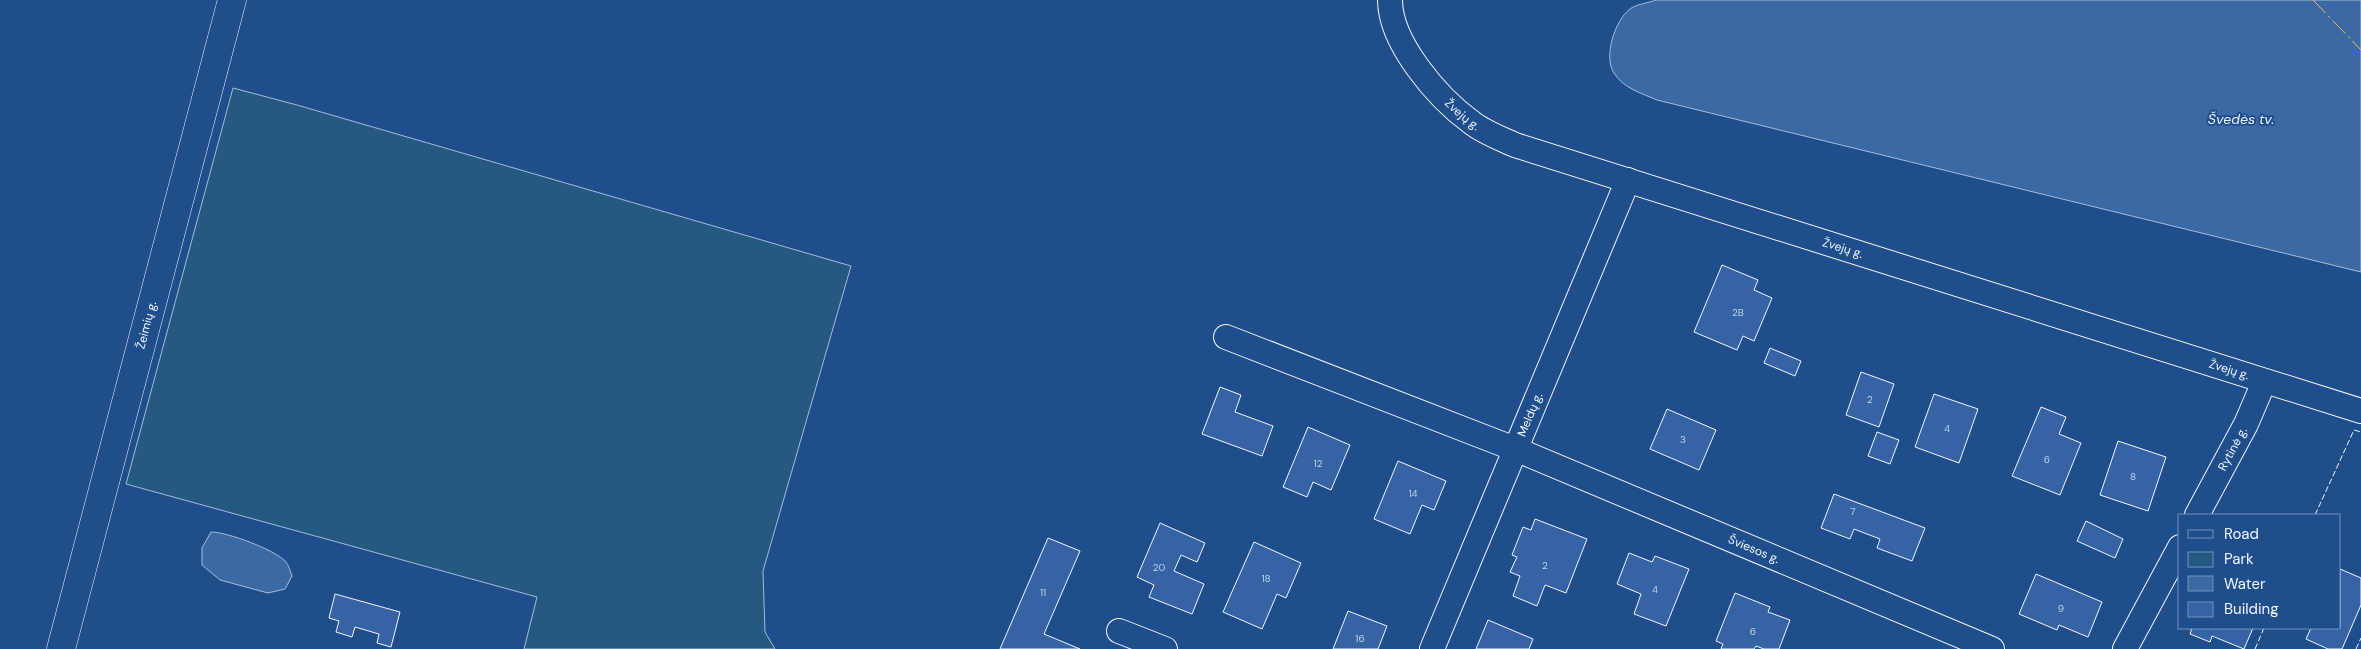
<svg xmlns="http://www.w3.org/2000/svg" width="2361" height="649" font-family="'DM Sans',sans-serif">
<rect width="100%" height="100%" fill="#1f4e8c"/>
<path fill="#245a82" stroke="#a8bbd7" d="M 233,88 L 297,105 L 851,266 L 763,571 L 765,632 L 775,649 L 524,649 L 537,597 L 126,484 Z"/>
<g fill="#3b69a3" stroke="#a8bbd7">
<path d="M 1656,0 L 2361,0 L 2361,272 L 1657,100 C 1641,93 1623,88 1614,73 C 1603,57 1615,20 1630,9 C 1636,4 1649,3 1656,0 Z"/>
<path d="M 211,532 C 227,532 273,549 285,561 C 289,565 290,571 292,576 L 285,589 L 268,593 L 220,580 L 202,565 L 202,548 Z"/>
</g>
<g fill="#3563a3" stroke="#f2f6ff">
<path d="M 1722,265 L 1758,280 L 1754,290 L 1772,298 L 1754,341 L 1743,336 L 1737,350 L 1694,332 Z"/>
<path d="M 1770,348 L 1801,361 L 1795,376 L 1764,363 Z"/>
<path d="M 1861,372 L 1894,384 L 1879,427 L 1846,415 Z"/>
<path d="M 1220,387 L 1241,395 L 1235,412 L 1273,426 L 1262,456 L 1202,434 Z"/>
<path d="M 1934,394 L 1978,409 L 1959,463 L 1915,447 Z"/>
<path d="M 2041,407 L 2066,417 L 2059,434 L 2081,443 L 2060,495 L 2012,476 Z"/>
<path d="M 1667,409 L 1716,430 L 1699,470 L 1650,449 Z"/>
<path d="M 1308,427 L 1350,445 L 1331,490 L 1313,482 L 1307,497 L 1283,487 Z"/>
<path d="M 1877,432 L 1899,440 L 1890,464 L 1868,456 Z"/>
<path d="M 2118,441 L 2166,457 L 2148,511 L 2100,495 Z"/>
<path d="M 1398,461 L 1446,481 L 1434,510 L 1422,505 L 1410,534 L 1374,519 Z"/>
<path d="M 1834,494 L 1925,528 L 1912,561 L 1877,548 L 1880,539 L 1854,529 L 1850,539 L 1821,528 Z"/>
<path d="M 1535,519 L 1587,539 L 1566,593 L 1545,585 L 1537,606 L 1513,596 L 1520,576 L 1510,572 L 1517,557 L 1512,555 L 1523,527 L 1531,530 Z"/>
<path d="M 2086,521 L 2123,539 L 2115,558 L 2077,541 Z"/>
<path d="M 1160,523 L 1205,543 L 1197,562 L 1181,555 L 1174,571 L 1204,584 L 1192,614 L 1149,597 L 1154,585 L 1137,577 Z"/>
<path d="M 1048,538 L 1080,551 L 1044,634 L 1080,649 L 1000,649 Z"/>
<path d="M 1254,542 L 1301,563 L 1286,598 L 1277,594 L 1262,629 L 1223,612 Z"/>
<path d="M 1629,553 L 1652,562 L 1655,556 L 1689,569 L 1666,626 L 1634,614 L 1641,594 L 1617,584 Z"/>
<path d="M 2340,569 L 2361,578 L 2361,605 L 2342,649 L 2328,649 L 2306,639 L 2311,628 L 2340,628 Z"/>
<path d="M 2036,574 L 2102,602 L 2088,637 L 2059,625 L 2057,630 L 2019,614 Z"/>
<path d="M 1735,593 L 1770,607 L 1768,612 L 1790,620 L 1779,649 L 1764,649 L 1756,646 L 1754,649 L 1721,649 L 1723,644 L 1716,641 Z"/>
<path d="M 335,594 L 400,612 L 391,647 L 377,643 L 379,634 L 355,627 L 352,637 L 336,632 L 339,621 L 329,618 Z"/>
<path d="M 1348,611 L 1387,626 L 1378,649 L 1333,649 Z"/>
<path d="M 1488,620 L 1533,639 L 1529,649 L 1476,649 Z"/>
<path d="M 2192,628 L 2253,628 L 2244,649 L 2212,636 L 2210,642 L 2190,634 Z"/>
</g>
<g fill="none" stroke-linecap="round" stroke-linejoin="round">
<defs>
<g id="street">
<path id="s1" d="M 1390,0 C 1390,43 1438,98 1471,122 C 1483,132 1500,138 1515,145 L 2361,411"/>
<path id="s2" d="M 1226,337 L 1515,449 L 1992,649"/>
<path id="s3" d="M 2197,515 L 2246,424 L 2264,382"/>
<path d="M 1119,631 L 1165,649"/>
<path id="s4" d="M 1432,649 L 1628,180"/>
<path d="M 2125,649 L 2180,547"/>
</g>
<g id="primary">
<path id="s5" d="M 61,649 L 232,0"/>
</g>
</defs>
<use href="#street" stroke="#f2f6ff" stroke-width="26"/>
<use href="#primary" stroke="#f2f6ff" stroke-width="29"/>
<use href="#street" stroke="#1f4e8c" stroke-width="24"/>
<use href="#primary" stroke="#1f4e8c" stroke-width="28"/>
<g stroke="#f2f6ff" stroke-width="1" stroke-dasharray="6 2.5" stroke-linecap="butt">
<path d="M 2315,515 L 2354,430 L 2361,432"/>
<path d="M 2255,649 L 2264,628"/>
<path d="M 2356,649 L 2361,638"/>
</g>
<path stroke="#ffb74d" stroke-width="1" stroke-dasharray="18 4 2.5 4" stroke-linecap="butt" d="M 2313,0 L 2361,50"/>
</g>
<g text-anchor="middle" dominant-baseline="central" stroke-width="4" stroke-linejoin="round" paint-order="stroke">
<g font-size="10" fill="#c3d1e8">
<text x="1738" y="312">2B</text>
<text x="1870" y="399">2</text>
<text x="1947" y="428">4</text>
<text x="1683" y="439">3</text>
<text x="2047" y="459">6</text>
<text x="1318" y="463">12</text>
<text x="2133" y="476">8</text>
<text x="1413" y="493">14</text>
<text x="1853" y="511">7</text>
<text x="1545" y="565">2</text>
<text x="1159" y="567">20</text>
<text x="1266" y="578">18</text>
<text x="1655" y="589">4</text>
<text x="1043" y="592">11</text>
<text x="2061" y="608">9</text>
<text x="1753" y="631">6</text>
<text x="1360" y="638">16</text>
</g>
<g font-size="12" fill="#f2f6ff" stroke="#1f4e8c">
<text stroke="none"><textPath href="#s1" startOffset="139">Žvejų g.</textPath></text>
<text stroke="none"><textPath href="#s1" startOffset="544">Žvejų g.</textPath></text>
<text stroke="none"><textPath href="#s5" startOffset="335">Žeimių g.</textPath></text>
<text stroke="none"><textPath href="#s1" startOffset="949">Žvejų g.</textPath></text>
<text stroke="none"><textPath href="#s4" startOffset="254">Meldų g.</textPath></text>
<text stroke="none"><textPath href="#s3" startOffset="75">Rytinė g.</textPath></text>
<text stroke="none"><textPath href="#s2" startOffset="569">Šviesos g.</textPath></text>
</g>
<g font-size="14" font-style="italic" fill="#f2f6ff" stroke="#1f4e8c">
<text x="2241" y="119">Švedės tv.</text>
</g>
</g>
<rect x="2178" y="514" width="162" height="115" fill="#1f4e8c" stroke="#7391ba"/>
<rect x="2188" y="530" width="25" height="8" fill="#1f4e8c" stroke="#7391ba"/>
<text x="2224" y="539" font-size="15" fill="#f2f6ff">Road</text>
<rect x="2188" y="552" width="25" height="15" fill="#245a82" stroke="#7391ba"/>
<text x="2224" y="564" font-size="15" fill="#f2f6ff">Park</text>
<rect x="2188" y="576" width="25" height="15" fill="#3b69a3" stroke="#7391ba"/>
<text x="2224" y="589" font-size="15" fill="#f2f6ff">Water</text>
<rect x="2188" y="602" width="25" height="15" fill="#3563a3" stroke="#7391ba"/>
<text x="2224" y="614" font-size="15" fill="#f2f6ff">Building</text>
</svg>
